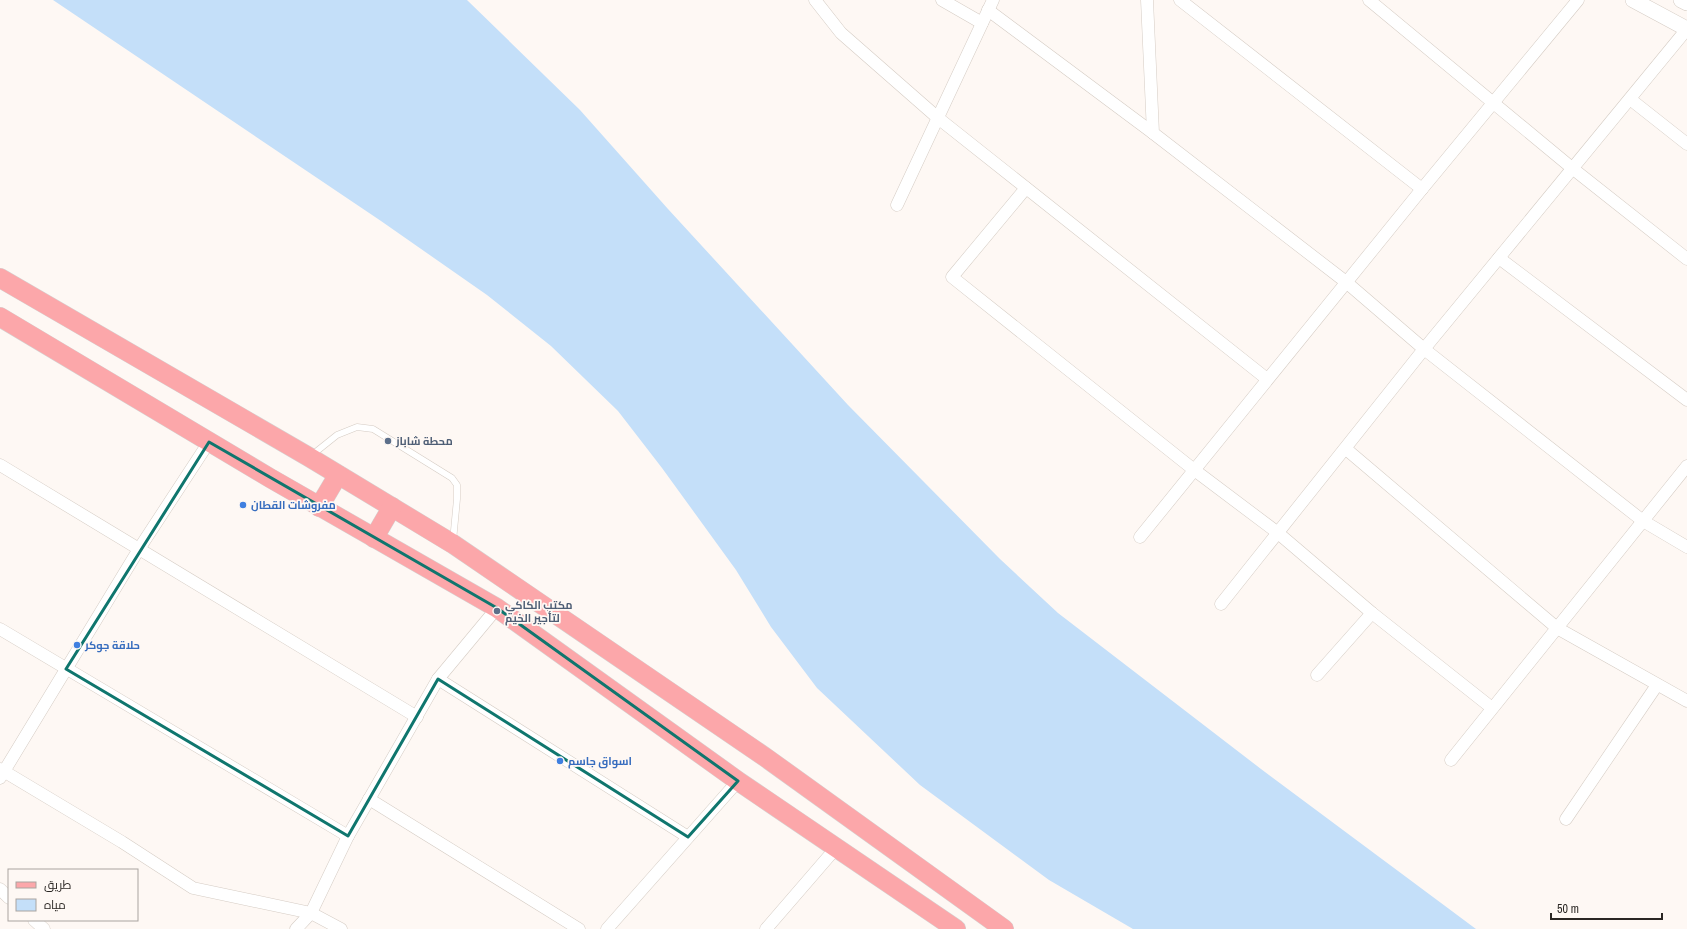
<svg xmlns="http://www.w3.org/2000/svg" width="1687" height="929" font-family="'Archivo Narrow',Cairo,sans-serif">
<rect width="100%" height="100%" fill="#fef8f4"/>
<path fill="#c4dff9" d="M 53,0 L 467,0 L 580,110 L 668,209 L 848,405 L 1000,559 L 1058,613 L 1261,769 L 1476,929 L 1133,929 L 1049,880 L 920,785 L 817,688 L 771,627 L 736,570 L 662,468 L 618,411 L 551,346 L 487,295 L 381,221 Z"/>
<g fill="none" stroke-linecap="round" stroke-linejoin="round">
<defs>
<path id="service" d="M 312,455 L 337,435 L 357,427 L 373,429 L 452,478 L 457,485 L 457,499 L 453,541"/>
<g id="minor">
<path d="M 815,0 L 841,33 L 938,118 L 1267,379"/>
<path d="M 942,0 L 982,23"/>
<path d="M 1147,0 L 1153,133 L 1346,282 L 1424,349 L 1643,521 L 1687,547"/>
<path d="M 1180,0 L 1422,189"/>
<path d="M 1369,0 L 1572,168 L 1687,259"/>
<path d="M 988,10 L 1153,133"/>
<path d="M 1630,99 L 1687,144"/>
<path d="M 1026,188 L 952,277 L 1193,469 L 1278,533 L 1372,613 L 1492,708"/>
<path d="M 897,205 L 993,0"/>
<path d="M 1499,258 L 1687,400"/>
<path d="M 1346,449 L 1557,628 L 1687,701"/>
<path d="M 0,465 L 417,717"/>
<path d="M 1140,537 L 1422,189 L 1578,0"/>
<path d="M 1221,604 L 1424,349 L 1687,29"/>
<path d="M 0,629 L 348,836"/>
<path d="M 1317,675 L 1372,613"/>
<path d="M 438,679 L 688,837"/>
<path d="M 1451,760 L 1687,466"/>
<path d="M 0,769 L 122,842 L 193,888 L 311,913 L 341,929"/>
<path d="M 0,778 L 139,549 L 209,442"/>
<path d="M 369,799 L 579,929"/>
<path d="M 1566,819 L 1657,685"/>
<path d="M 0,889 L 9,898"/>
<path d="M 34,920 L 44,929"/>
<path d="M 296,929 L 311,913 L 348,836 L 438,679 L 497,608"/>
<path d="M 607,929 L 738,781"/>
<path d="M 766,929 L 836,848"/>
</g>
<g id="tertiary">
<path d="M 1633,0 L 1687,29"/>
<path d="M 1681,0 L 1687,3"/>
</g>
<g id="primary">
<path d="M 0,278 L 309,457 L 453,544 L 765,757 L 1004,929"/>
<path d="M 0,317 L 270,478 L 497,608 L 738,781 L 956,929"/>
<path d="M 319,507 L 338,475"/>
<path d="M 374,538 L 392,507"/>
</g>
</defs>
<use href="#service" stroke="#d5ccc4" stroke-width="7"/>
<use href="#minor" stroke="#d5ccc4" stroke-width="13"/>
<use href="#tertiary" stroke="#d5ccc4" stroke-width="16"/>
<use href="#primary" stroke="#d4d4d3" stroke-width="20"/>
<use href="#service" stroke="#fff" stroke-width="6"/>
<use href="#minor" stroke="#fff" stroke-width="12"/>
<use href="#tertiary" stroke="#fff" stroke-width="15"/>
<use href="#primary" stroke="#fca7aa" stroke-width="19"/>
</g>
<path fill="none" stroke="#0f766e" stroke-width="3" stroke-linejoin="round" d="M 209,442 L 497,608 L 738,781 L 688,837 L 438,679 L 348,836 L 66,669 Z"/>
<g fill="#5c6f8a" stroke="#fef8f4" stroke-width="1.5">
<circle cx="388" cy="441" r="4"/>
<circle cx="497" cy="611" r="4"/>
</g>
<g fill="#3f7fe0" stroke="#fef8f4" stroke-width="1.5">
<circle cx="243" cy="505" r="4"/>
<circle cx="77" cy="645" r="4"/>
<circle cx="560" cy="761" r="4"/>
</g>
<g text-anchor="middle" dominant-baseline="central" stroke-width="3.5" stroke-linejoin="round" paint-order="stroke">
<g font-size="11" font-weight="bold" fill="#4e5e75" stroke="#fef8f4" text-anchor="start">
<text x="396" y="441">محطة شاباز</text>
<text x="505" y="605">مكتب الكاكي<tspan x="505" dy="13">لتأجير الخيم</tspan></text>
</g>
<g font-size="11" font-weight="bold" fill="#366cbe" stroke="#fef8f4" text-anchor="start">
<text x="251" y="505">مفروشات القطان</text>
<text x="85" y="645">حلاقة جوكر</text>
<text x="568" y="761">اسواق جاسم</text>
</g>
</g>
<rect x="8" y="869" width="130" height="52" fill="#fef8f4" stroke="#a9a4a0"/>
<rect x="16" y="882" width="20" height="6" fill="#fca7aa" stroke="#a9a4a0"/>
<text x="44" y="889" font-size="12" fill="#2a2623">طريق</text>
<rect x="16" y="899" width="20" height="12" fill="#c4dff9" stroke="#a9a4a0"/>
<text x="44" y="909" font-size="12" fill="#2a2623">مياه</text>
<path d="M1551 913v6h111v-6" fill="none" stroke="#2a2623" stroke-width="2"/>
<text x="1557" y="913" font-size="12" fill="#2a2623" stroke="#fef8f4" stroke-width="3" paint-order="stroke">50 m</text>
</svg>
